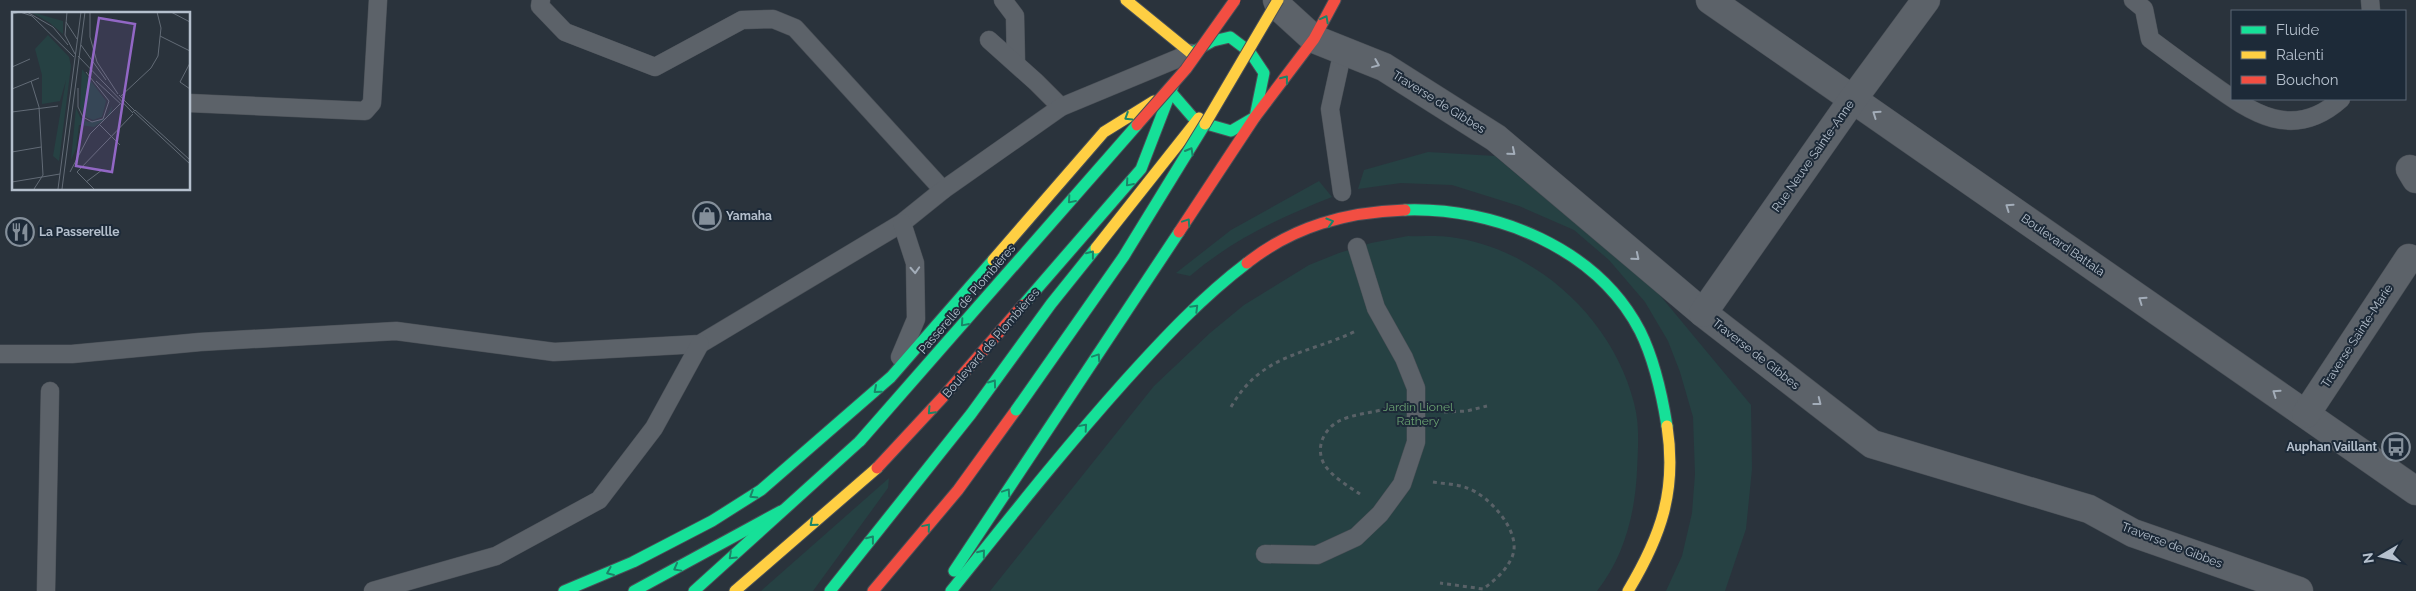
<svg xmlns="http://www.w3.org/2000/svg" width="2416" height="591" font-family="Raleway,sans-serif">
<rect width="100%" height="100%" fill="#2a333c"/>
<g fill="#264143">
<path d="M 1428,152 L 1495,156 L 1658,293 L 1751,405 L 1752,469 L 1746,529 L 1725,591 L 1666,591 L 1682,556 L 1692,513 L 1695,474 L 1693,417 L 1680,372 L 1668,341 L 1645,302 L 1609,260 L 1574,230 L 1519,206 L 1452,185 L 1401,183 L 1358,189 L 1364,170 Z"/>
<path d="M 1319,181 L 1332,197 C 1281,217 1232,240 1190,276 L 1176,273 L 1231,230 Z"/>
<path d="M 1408,236 C 1422,237 1436,235 1450,237 C 1536,248 1613,319 1634,403 C 1640,425 1638,448 1637,471 C 1635,514 1624,557 1597,591 L 990,591 L 1154,386 L 1210,333 L 1244,305 L 1309,265 L 1339,253 L 1371,243 Z"/>
<path d="M 889,478 L 888,488 L 813,591 L 761,591 Z"/>
</g>
<g fill="none" stroke-linecap="round" stroke-linejoin="round">
<defs>
<g id="lane">
<path d="M 541,0 L 540,6 L 565,32 L 655,67 L 742,20 L 773,19 L 795,28 L 943,190"/>
<path d="M 1003,0 L 1015,16 L 1016,64"/>
<path d="M 2133,0 L 2144,9 L 2150,39 C 2170,54 2189,68 2209,82 C 2252,113 2293,142 2341,99"/>
<path d="M 2370,0 L 2371,11"/>
<path d="M 989,40 L 1036,82 L 1061,107"/>
<path d="M 189,103 L 365,111 L 372,103 L 378,0"/>
<path d="M 1342,192 L 1330,109 L 1343,50"/>
<path d="M 0,354 L 72,354 L 200,342 L 396,331 L 554,352 L 700,344 L 902,223 L 943,190 L 1061,107 L 1191,53"/>
<path d="M 900,357 L 916,319 L 915,263 L 902,223"/>
<path d="M 1265,554 L 1317,555 L 1356,537 L 1380,514 L 1402,484 L 1416,442 L 1416,388 L 1404,358 L 1376,308 L 1357,247"/>
<path d="M 46,591 L 50,391"/>
<path d="M 373,591 L 496,556 L 599,500 L 654,428 L 700,344"/>
</g>
<g id="street">
<path d="M 1277,0 L 1280,8 L 1314,39 L 1384,67 L 1496,138 L 1703,313 L 1872,444 L 2089,509 L 2133,533 L 2299,591"/>
<path d="M 1710,0 L 2416,491"/>
<path d="M 2410,169 L 2416,179"/>
<path d="M 1703,313 L 1853,99 L 1926,0"/>
<path d="M 2306,414 L 2409,258"/>
</g>
<g id="fast">
<path d="M 1170,91 L 1196,121 L 1231,131 L 1255,117 L 1264,73 L 1250,52 L 1230,37 L 1213,41 L 1191,53"/>
<path d="M 1405,210 C 1495,207 1597,248 1640,331 C 1654,359 1662,395 1667,426"/>
<path d="M 1023,305 L 1141,169 L 1173,86"/>
<path d="M 954,571 L 1179,232"/>
<path d="M 564,591 L 633,562 L 712,521 L 761,490 L 891,377 L 993,260"/>
<path d="M 634,591 L 781,511"/>
<path d="M 694,591 L 860,441"/>
<path d="M 830,591 L 971,414 L 1051,304 L 1096,248"/>
<path d="M 951,591 C 1008,520 1064,449 1125,381 C 1163,339 1202,297 1247,263"/>
</g>
<g id="slow">
<path d="M 1126,0 L 1191,53"/>
<path d="M 1096,248 L 1199,118"/>
<path d="M 993,260 L 1104,132 L 1154,101"/>
<path d="M 735,591 L 877,468"/>
<path d="M 1628,591 C 1661,536 1677,491 1667,426"/>
</g>
<g id="jam">
<path d="M 1179,232 L 1255,117 L 1314,39 L 1335,0"/>
<path d="M 1247,263 C 1294,226 1346,212 1405,210"/>
<path d="M 877,468 L 943,397 L 1023,305"/>
<path d="M 873,591 L 958,490 L 1016,410"/>
</g>
</defs>
<use href="#lane" stroke="#494f56" stroke-width="19"/>
<use href="#street" stroke="#494f56" stroke-width="29"/>
<use href="#fast" stroke="#494f56" stroke-width="13"/>
<use href="#slow" stroke="#494f56" stroke-width="13"/>
<use href="#jam" stroke="#494f56" stroke-width="13"/>
<g stroke="#596167" stroke-width="3" stroke-dasharray="4 4" stroke-linecap="butt">
<path d="M 1231,407 C 1262,353 1306,355 1356,331"/>
<path d="M 1444,412 L 1467,411 L 1487,406"/>
<path d="M 1433,482 C 1444,484 1457,484 1467,488 C 1489,495 1523,533 1512,557 C 1506,571 1495,580 1483,589 L 1440,583"/>
<path d="M 1360,494 C 1348,486 1331,476 1324,464 C 1315,447 1324,429 1339,421 C 1352,414 1373,413 1388,408"/>
</g>
<use href="#lane" stroke="#5c6269" stroke-width="18"/>
<use href="#street" stroke="#5c6269" stroke-width="28"/>
<use href="#fast" stroke="#16e098" stroke-width="11"/>
<use href="#slow" stroke="#ffcf43" stroke-width="11"/>
<use href="#jam" stroke="#f24e42" stroke-width="11"/>
<defs>
<g id="fast-bridge">
<path d="M 1016,410 L 1124,256 L 1205,124"/>
<path d="M 860,441 L 1137,125"/>
</g>
<path id="slow-bridge" d="M 1205,124 L 1278,0"/>
<path id="jam-bridge" d="M 1137,125 L 1186,69 L 1235,0"/>
</defs>
<use href="#fast-bridge" stroke="#494f56" stroke-width="13" stroke-linecap="butt"/>
<use href="#slow-bridge" stroke="#494f56" stroke-width="13" stroke-linecap="butt"/>
<use href="#jam-bridge" stroke="#494f56" stroke-width="13" stroke-linecap="butt"/>
<use href="#fast-bridge" stroke="#16e098" stroke-width="11"/>
<use href="#slow-bridge" stroke="#ffcf43" stroke-width="11"/>
<use href="#jam-bridge" stroke="#f24e42" stroke-width="11"/>
</g>
<defs><path id="oneway-chevron" d="M-2-3.5L2.5 0L-2 3.5" fill="none" stroke-width="1.6" stroke-linecap="round" stroke-linejoin="round" transform="scale(1.25)"/></defs>
<g stroke="#1a8568">
<use href="#oneway-chevron" transform="translate(1325 19) rotate(-62)"/>
<use href="#oneway-chevron" transform="translate(1285 79) rotate(-52)"/>
<use href="#oneway-chevron" transform="translate(1128 117) rotate(148)"/>
<use href="#oneway-chevron" transform="translate(1190 151) rotate(-60)"/>
<use href="#oneway-chevron" transform="translate(1129 183) rotate(131)"/>
<use href="#oneway-chevron" transform="translate(1071 200) rotate(131)"/>
<use href="#oneway-chevron" transform="translate(1187 222) rotate(-56)"/>
<use href="#oneway-chevron" transform="translate(1330 222) rotate(-17)"/>
<use href="#oneway-chevron" transform="translate(1091 254) rotate(-52)"/>
<use href="#oneway-chevron" transform="translate(1195 308) rotate(-45)"/>
<use href="#oneway-chevron" transform="translate(964 323) rotate(131)"/>
<use href="#oneway-chevron" transform="translate(1097 357) rotate(-56)"/>
<use href="#oneway-chevron" transform="translate(993 383) rotate(-54)"/>
<use href="#oneway-chevron" transform="translate(877 390) rotate(139)"/>
<use href="#oneway-chevron" transform="translate(931 411) rotate(133)"/>
<use href="#oneway-chevron" transform="translate(1084 427) rotate(-49)"/>
<use href="#oneway-chevron" transform="translate(1007 492) rotate(-56)"/>
<use href="#oneway-chevron" transform="translate(753 495) rotate(148)"/>
<use href="#oneway-chevron" transform="translate(813 523) rotate(139)"/>
<use href="#oneway-chevron" transform="translate(927 527) rotate(-50)"/>
<use href="#oneway-chevron" transform="translate(871 539) rotate(-52)"/>
<use href="#oneway-chevron" transform="translate(982 553) rotate(-51)"/>
<use href="#oneway-chevron" transform="translate(732 556) rotate(137)"/>
<use href="#oneway-chevron" transform="translate(677 568) rotate(151)"/>
<use href="#oneway-chevron" transform="translate(610 572) rotate(157)"/>
</g>
<g stroke="#a3adb9">
<use href="#oneway-chevron" transform="translate(1376 64) rotate(22)"/>
<use href="#oneway-chevron" transform="translate(1876 114) rotate(-145)"/>
<use href="#oneway-chevron" transform="translate(1512 152) rotate(40)"/>
<use href="#oneway-chevron" transform="translate(2009 207) rotate(-145)"/>
<use href="#oneway-chevron" transform="translate(1636 257) rotate(40)"/>
<use href="#oneway-chevron" transform="translate(915 270) rotate(87)"/>
<use href="#oneway-chevron" transform="translate(2142 300) rotate(-145)"/>
<use href="#oneway-chevron" transform="translate(2276 393) rotate(-145)"/>
<use href="#oneway-chevron" transform="translate(1818 402) rotate(38)"/>
</g>
<defs>
<symbol id="shop-ring" viewBox="-11 -11 22 22"><circle r="9.5" fill="#1d2a38" stroke="#848f9a" stroke-width="1.5"/><path d="M-5-2.5h2.3a2.7 3.5 0 0 1 5.4 0H5L5.5 6h-11ZM-1.5-2.5h3a1.5 2.3 0 0 0-3 0Z" fill="#848f9a"/></symbol>
<symbol id="restaurant-ring" viewBox="-11 -11 22 22"><circle r="9.5" fill="#1d2a38" stroke="#848f9a" stroke-width="1.5"/><path d="M-5-6h1v4h1v-4h1v4h1v-4h1v5L-1.5 .5V6h-2V.5L-5-1ZM5-6V6H3V1.5H1.5Q1.5-4 5-6Z" fill="#848f9a"/></symbol>
<symbol id="bus-ring" viewBox="-11 -11 22 22"><circle r="9.5" fill="#1d2a38" stroke="#848f9a" stroke-width="1.5"/><path d="M-5-6H5V4H4V6H2V4H-2V6H-4V4H-5ZM-3.5-4V0h7V-4ZM-3.5 1.2v1.5H-2V1.2ZM2 1.2v1.5H3.5V1.2Z" fill="#848f9a"/></symbol>
</defs>
<g fill-rule="evenodd">
<use href="#shop-ring" x="691" y="200" width="32" height="32"/>
<use href="#restaurant-ring" x="4" y="216" width="32" height="32"/>
<use href="#bus-ring" x="2380" y="431" width="32" height="32"/>
</g>
<g text-anchor="middle" dominant-baseline="central" stroke-width="4" stroke-linejoin="round" paint-order="stroke">
<g font-size="12" fill="#b5c0cd" stroke="#1d2a38">
<text transform="translate(1439 102) rotate(32)">Traverse de Gibbes</text>
<text transform="translate(1813 156) rotate(-55)">Rue Neuve Sainte-Anne</text>
<text transform="translate(2063 245) rotate(35)">Boulevard Battala</text>
<text transform="translate(967 299) rotate(-49)">Passerelle de Plombières</text>
<text transform="translate(2357 336) rotate(-57)">Traverse Sainte-Marie</text>
<text transform="translate(991 343) rotate(-49)">Boulevard de Plombières</text>
<text transform="translate(1756 354) rotate(38)">Traverse de Gibbes</text>
<text transform="translate(2172 545) rotate(21)">Traverse de Gibbes</text>
</g>
<g font-size="12" font-weight="bold" fill="#b5c0cd" stroke="#1d2a38" text-anchor="start">
<text x="726" y="216">Yamaha</text>
<text x="39" y="232">La Passerellle</text>
<text x="2377" y="447" text-anchor="end">Auphan Vaillant</text>
</g>
<g font-size="12" fill="#6aa071" stroke="#1d2a38">
<text x="1418" y="407">Jardin Lionel<tspan x="1418" dy="14">Rathery</tspan></text>
</g>
</g>
<g transform="translate(12 12)">
<rect width="178" height="178" fill="#2a333c"/>
<path d="M 19,0 L 51,9 L 51,22 L 38,11 ZM 36,23 L 57,45 L 59,54 L 47,149 L 41,144 L 54,68 L 48,89 L 30,92 L 30,63 L 23,37 ZM 70,57 L 94,89 L 90,105 L 81,108 L 72,104 L 68,95 ZM 100,94 L 99,102 L 89,110 L 82,115 L 67,113 L 64,137 L 59,148 L 64,96 L 68,105 L 76,110 L 94,106 Z" fill="#264143"/>
<path fill="none" stroke="#626b76" stroke-width="1" d="M 15,0 L 41,15 L 56,33M 55,0 L 53,23 L 63,42M 78,0 L 78,25 L 85,50 L 106,82M 159,0 L 178,10M 0,2 L 8,0 L 20,4 L 62,45M 54,10 L 65,27M 148,24 L 178,39M 69,33 L 94,68M 66,44 L 121,101M 178,51 L 168,70 L 178,77M 0,55 L 18,47M 19,69 L 27,95 L 31,163 L 22,177M 84,69 L 111,94M 66,76 L 66,95 L 71,105 L 80,110 L 91,107 L 97,89 L 74,60M 0,77 L 27,66M 107,83 L 123,99M 109,84 L 139,56 L 146,44 L 149,16 L 145,0M 123,98 L 178,148M 121,99 L 178,152M 0,100 L 46,94M 88,113 L 108,133M 0,140 L 29,135M 58,160 L 78,122 L 108,92M 65,160 L 121,102M 65,160 L 82,177M 0,170 L 48,162M 74,170 L 90,158M 46,177 L 69,0M 50,177 L 73,0"/>
<path fill="#9267c5" fill-opacity="0.15" stroke="#9267c5" stroke-width="2.5" d="M 87,6 L 123,12 L 100,160 L 64,154 Z"/>
<rect width="178" height="178" fill="none" stroke="#b5c0cd" stroke-width="2.5"/>
</g>
<rect x="2231" y="10" width="175" height="90" fill="#1d2a38" stroke="#5a6674"/>
<rect x="2241" y="26" width="25" height="8" fill="#16e098" stroke="#5a6674"/>
<text x="2276" y="35" font-size="15" fill="#b5c0cd">Fluide</text>
<rect x="2241" y="51" width="25" height="8" fill="#ffcf43" stroke="#5a6674"/>
<text x="2276" y="60" font-size="15" fill="#b5c0cd">Ralenti</text>
<rect x="2241" y="76" width="25" height="8" fill="#f24e42" stroke="#5a6674"/>
<text x="2276" y="85" font-size="15" fill="#b5c0cd">Bouchon</text>
<g transform="translate(2381 556) rotate(261)" stroke="#1d2a38" stroke-width="4" paint-order="stroke">
<path d="M0-4L9 19L0 12L-9 19Z" fill="#b5c0cd"/>
<text y="-8" font-size="14" font-weight="bold" text-anchor="middle" fill="#b5c0cd">N</text>
</g>
</svg>
